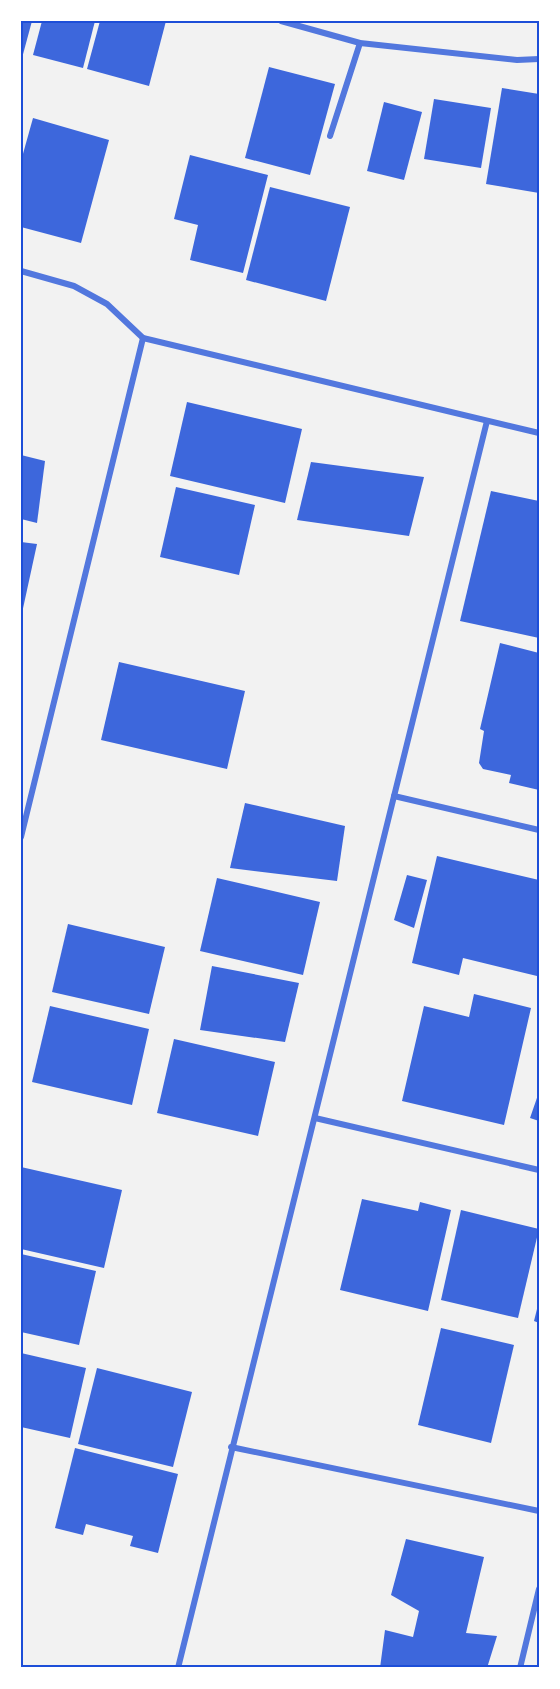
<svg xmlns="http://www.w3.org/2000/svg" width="560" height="1689" font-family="'Noto Sans',sans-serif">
<rect width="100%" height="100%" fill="#f2f2f2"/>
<g fill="#3d67dc">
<path d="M 21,21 L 32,21 L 22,58 L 21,58 Z"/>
<path d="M 42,21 L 95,21 L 83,68 L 33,55 Z"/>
<path d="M 100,21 L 166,21 L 149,86 L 87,69 Z"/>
<path d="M 269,67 L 335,84 L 310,175 L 245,158 Z"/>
<path d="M 502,88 L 539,94 L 539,193 L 486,184 Z"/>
<path d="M 434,99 L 491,108 L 481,168 L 424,159 Z"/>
<path d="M 384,102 L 422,112 L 404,180 L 367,171 Z"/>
<path d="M 33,118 L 109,140 L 81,243 L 21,227 L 21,161 Z"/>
<path d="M 190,155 L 268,175 L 243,273 L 190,260 L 198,225 L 174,219 Z"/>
<path d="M 270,187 L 350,207 L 326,301 L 246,280 Z"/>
<path d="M 187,402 L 302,429 L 285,503 L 170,476 Z"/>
<path d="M 21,455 L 45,461 L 37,523 L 21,519 Z"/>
<path d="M 311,462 L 424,477 L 409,536 L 297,520 Z"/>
<path d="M 176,487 L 255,505 L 239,575 L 160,557 Z"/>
<path d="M 491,491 L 539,501 L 539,638 L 460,621 Z"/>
<path d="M 21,542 L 37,544 L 22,613 L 21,613 Z"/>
<path d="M 500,643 L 539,653 L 539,790 L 509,783 L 511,775 L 483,769 L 479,763 L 484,731 L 480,729 Z"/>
<path d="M 119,662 L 245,691 L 227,769 L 101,740 Z"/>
<path d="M 245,803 L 345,826 L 337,881 L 230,868 Z"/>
<path d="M 437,856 L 539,880 L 537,976 L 463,958 L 459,975 L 412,963 Z"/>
<path d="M 407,875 L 427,880 L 414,928 L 394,920 Z"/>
<path d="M 217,878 L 320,902 L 303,975 L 200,951 Z"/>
<path d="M 68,924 L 165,947 L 149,1014 L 52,992 Z"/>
<path d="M 212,966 L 299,983 L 285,1042 L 200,1030 Z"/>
<path d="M 474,994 L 531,1008 L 504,1125 L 402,1101 L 424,1006 L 469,1017 Z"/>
<path d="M 50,1006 L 149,1029 L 132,1105 L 32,1082 Z"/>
<path d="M 174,1039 L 275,1062 L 258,1136 L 157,1113 Z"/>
<path d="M 539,1092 L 539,1121 L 530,1118 Z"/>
<path d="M 21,1167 L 122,1190 L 104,1268 L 21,1249 Z"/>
<path d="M 362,1199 L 418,1211 L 420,1202 L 451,1210 L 428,1311 L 340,1290 Z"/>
<path d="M 461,1210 L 539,1229 L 518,1318 L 441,1300 Z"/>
<path d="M 21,1254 L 96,1271 L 79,1345 L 21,1332 Z"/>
<path d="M 538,1305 L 539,1305 L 539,1323 L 534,1321 Z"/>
<path d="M 441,1328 L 514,1345 L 491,1443 L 418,1425 Z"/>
<path d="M 21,1353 L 86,1368 L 70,1438 L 21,1427 Z"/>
<path d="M 97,1368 L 192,1392 L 173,1467 L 78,1444 Z"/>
<path d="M 75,1448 L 178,1474 L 158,1553 L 130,1546 L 133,1536 L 86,1524 L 83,1535 L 55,1528 Z"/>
<path d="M 406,1539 L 484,1557 L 466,1633 L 497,1636 L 487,1668 L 380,1668 L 385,1630 L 413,1637 L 419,1611 L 391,1595 Z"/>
</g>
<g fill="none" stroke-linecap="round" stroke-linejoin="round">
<g stroke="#5277de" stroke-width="6">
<path d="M 281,21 L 360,43 L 517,60 L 539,59"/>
<path d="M 330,136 L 360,43"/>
<path d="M 21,271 L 74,286 L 107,304 L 143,338 L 539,433"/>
<path d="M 394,796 L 539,830"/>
<path d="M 21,837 L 143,338"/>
<path d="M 315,1118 L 539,1170"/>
<path d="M 231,1447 L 539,1511"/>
<path d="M 178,1668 L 487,421"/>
<path d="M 520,1668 L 539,1589"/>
</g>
</g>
<rect width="560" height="1689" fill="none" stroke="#ffffff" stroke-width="45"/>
<rect x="22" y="22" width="516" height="1644" fill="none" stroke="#1d4ed8" stroke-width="2"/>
</svg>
